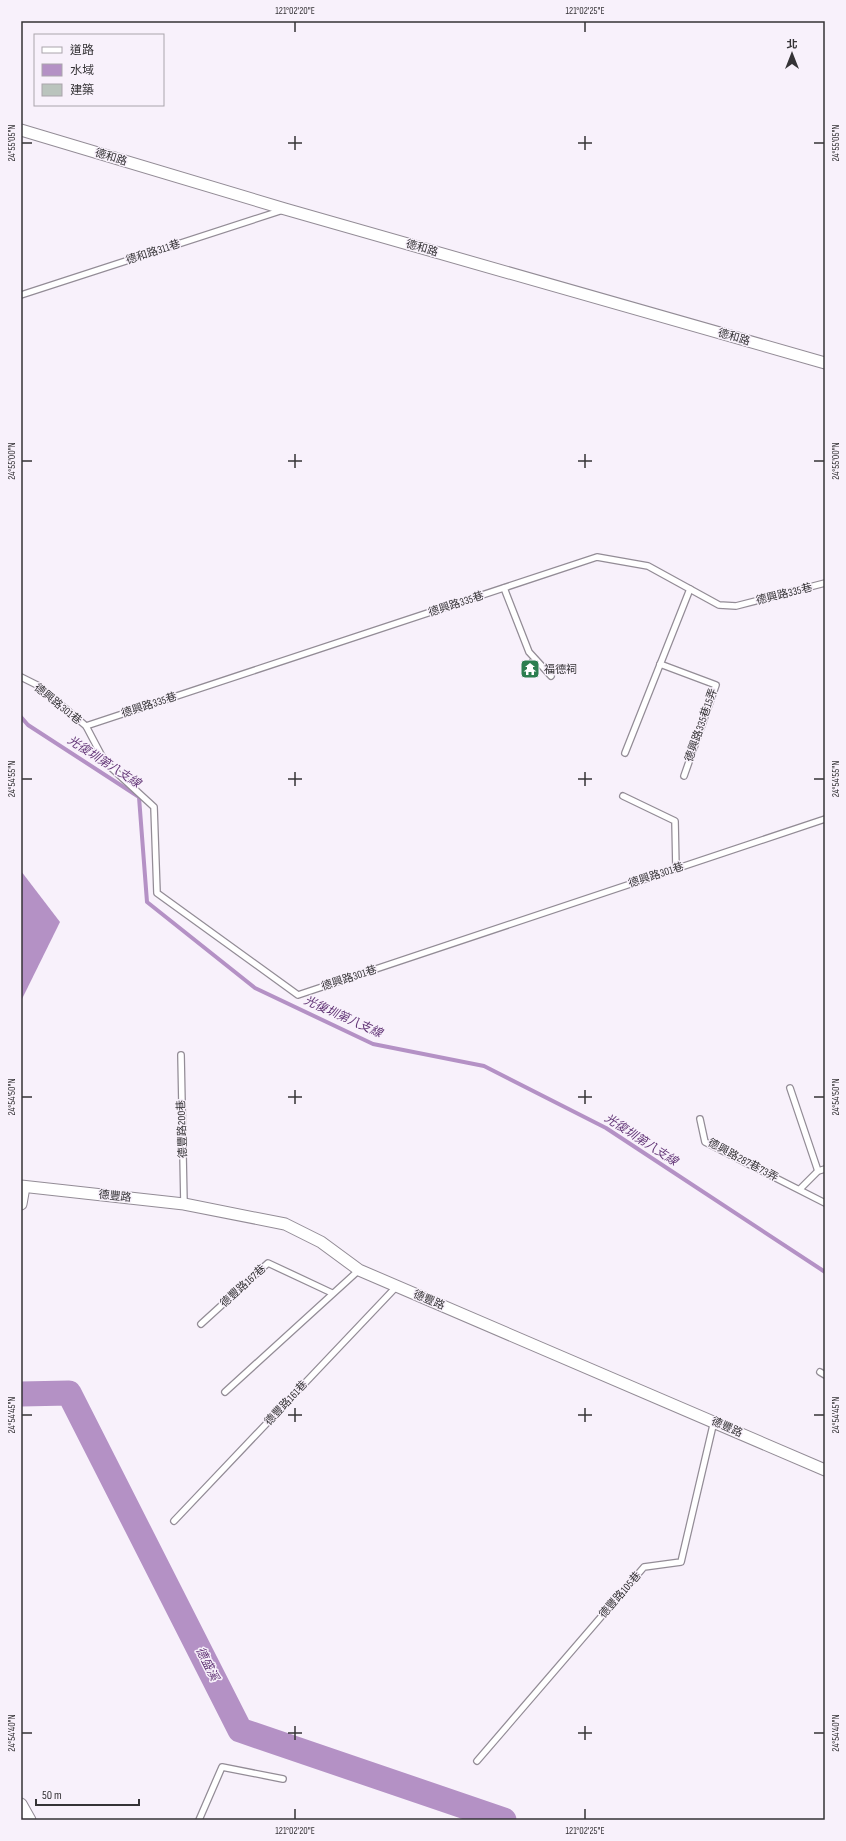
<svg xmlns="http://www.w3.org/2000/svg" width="846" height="1841" font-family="'Sofia Sans Condensed','Noto Sans TC',sans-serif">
<defs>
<filter id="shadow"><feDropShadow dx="2.5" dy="4.5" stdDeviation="1" flood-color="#0004"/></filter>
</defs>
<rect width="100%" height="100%" fill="#f8f1fb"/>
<path fill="#b491c5" d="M 21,871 L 60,922 L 21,1001 Z"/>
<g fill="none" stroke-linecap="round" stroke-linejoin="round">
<path stroke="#b491c5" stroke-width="4" d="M 21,717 L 28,725 L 139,797 L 147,902 L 255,988 L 373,1044 L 484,1066 L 606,1128 L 825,1272"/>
<path stroke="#b491c5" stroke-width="25" d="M 21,1394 L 69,1393 L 240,1730 L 504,1820"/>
</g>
<path fill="#bac4bd" stroke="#747d77" filter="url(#shadow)" d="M 530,659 L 537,666 L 530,673 L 523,666 Z"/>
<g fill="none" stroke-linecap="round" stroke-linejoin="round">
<defs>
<g id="lane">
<path d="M 21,295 L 283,210"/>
<path d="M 504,588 L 529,652 L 551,676"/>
<path d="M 660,664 L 716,685 L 684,776"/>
<path d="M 21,677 L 39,686 L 86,726 L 105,762 L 154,807 L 157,893 L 298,995 L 825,819"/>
<path d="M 86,726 L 597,557 L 648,566 L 719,605 L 736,606 L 825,583"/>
<path d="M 625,753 L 690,589"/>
<path d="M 623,796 L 675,821 L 676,869"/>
<path d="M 181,1055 L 184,1204"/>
<path d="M 790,1088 L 818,1171"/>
<path d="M 700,1119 L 705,1142 L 825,1203"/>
<path d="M 800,1189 L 818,1171 L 825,1169"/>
<path d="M 201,1324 L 268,1263 L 332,1293"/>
<path d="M 820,1372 L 825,1375"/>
<path d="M 225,1392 L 359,1270"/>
<path d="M 174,1521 L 397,1286"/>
<path d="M 477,1761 L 644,1567 L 681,1562 L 714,1421"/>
<path d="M 199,1820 L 222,1767 L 283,1779"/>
</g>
<g id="street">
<path d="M 21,130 L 285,209 L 825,363"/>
<path d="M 21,1186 L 184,1204 L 285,1224 L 321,1242 L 359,1270 L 825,1470"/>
<path d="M 21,1204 L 24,1187"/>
<path d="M 21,1804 L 30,1820"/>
</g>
</defs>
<use href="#lane" stroke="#938c96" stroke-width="8"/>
<use href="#street" stroke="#938c96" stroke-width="13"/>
<use href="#lane" stroke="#fff" stroke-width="5.5"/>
<use href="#street" stroke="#fff" stroke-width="11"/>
</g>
<path fill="none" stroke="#353336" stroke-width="1.5" d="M 295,22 L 295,32M 585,22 L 585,32M 295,136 L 295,150M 585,136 L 585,150M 22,143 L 32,143M 288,143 L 302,143M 578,143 L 592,143M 814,143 L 824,143M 295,454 L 295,468M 585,454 L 585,468M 22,461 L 32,461M 288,461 L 302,461M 578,461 L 592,461M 814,461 L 824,461M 295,772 L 295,786M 585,772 L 585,786M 22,779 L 32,779M 288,779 L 302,779M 578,779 L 592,779M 814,779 L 824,779M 295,1090 L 295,1104M 585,1090 L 585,1104M 22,1097 L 32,1097M 288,1097 L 302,1097M 578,1097 L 592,1097M 814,1097 L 824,1097M 295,1408 L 295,1422M 585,1408 L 585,1422M 22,1415 L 32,1415M 288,1415 L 302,1415M 578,1415 L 592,1415M 814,1415 L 824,1415M 295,1726 L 295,1740M 585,1726 L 585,1740M 22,1733 L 32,1733M 288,1733 L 302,1733M 578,1733 L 592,1733M 814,1733 L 824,1733M 295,1809 L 295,1819M 585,1809 L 585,1819"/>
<defs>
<symbol id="temple-square" viewBox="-11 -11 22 22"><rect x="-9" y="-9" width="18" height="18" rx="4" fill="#2c7e4f" stroke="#f8f1fb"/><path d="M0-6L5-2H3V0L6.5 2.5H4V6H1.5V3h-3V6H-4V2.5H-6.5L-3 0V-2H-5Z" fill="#fff"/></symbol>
</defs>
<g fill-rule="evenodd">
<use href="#temple-square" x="519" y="658" width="22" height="22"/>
</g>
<g text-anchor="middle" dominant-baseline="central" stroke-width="3" stroke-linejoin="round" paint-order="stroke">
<g font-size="11" fill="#353336" stroke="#f8f1fb">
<text transform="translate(111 157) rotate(17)">德和路</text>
<text transform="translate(422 248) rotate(16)">德和路</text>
<text transform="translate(153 252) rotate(-18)">德和路311巷</text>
<text transform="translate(734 337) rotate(16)">德和路</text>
<text transform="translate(784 594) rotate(-14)">德興路335巷</text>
<text transform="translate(456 604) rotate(-18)">德興路335巷</text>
<text transform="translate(58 704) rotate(39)">德興路301巷</text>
<text transform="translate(149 705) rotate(-18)">德興路335巷</text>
<text transform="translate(701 725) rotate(-71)">德興路335巷15弄</text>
<text transform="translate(656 875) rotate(-18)">德興路301巷</text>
<text transform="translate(349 978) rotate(-18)">德興路301巷</text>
<text transform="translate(182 1129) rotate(-92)">德豐路200巷</text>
<text transform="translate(743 1160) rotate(28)">德興路287巷73弄</text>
<text transform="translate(115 1196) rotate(6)">德豐路</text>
<text transform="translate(243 1286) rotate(-42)">德豐路167巷</text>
<text transform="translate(429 1300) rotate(23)">德豐路</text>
<text transform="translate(286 1403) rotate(-47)">德豐路161巷</text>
<text transform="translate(727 1427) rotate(24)">德豐路</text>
<text transform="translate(620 1595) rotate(-49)">德豐路105巷</text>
</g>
<g font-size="11" fill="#353336" stroke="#f8f1fb" text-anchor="start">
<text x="544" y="669">福德祠</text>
</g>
<g font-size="12" font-style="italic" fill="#623576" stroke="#f8f1fb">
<text transform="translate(104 762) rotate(33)">光復圳第八支線</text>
<text transform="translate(343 1017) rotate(24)">光復圳第八支線</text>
<text transform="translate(641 1140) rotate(33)">光復圳第八支線</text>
<text transform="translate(207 1664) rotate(63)">德盛溪</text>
</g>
</g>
<rect width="846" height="1841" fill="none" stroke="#f8f1fb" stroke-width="44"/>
<rect x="34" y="34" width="130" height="72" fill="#f8f1fb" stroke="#aaa5ac"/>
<rect x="42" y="47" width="20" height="6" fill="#ffffff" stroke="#aaa5ac"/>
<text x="70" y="54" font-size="12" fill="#353336">道路</text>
<rect x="42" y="64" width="20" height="12" fill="#b491c5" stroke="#aaa5ac"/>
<text x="70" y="74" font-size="12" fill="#353336">水域</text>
<rect x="42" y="84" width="20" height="12" fill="#bac4bd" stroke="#aaa5ac"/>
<text x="70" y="94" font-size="12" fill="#353336">建築</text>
<g transform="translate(792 54)" stroke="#f8f1fb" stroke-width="3" paint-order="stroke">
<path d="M0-3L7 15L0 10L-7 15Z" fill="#353336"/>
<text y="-6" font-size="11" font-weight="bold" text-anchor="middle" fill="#353336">北</text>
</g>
<path d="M36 1799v6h103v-6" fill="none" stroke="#353336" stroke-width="2"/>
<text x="42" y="1799" font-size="12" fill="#353336" stroke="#f8f1fb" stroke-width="3" paint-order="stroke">50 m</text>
<rect x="22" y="22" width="802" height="1797" fill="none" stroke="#353336" stroke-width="1.5"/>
<g font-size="10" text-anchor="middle" fill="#353336">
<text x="295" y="14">121°02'20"E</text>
<text x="585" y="14">121°02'25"E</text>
<text transform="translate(11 143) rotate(-90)" y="4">24°55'05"N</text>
<text transform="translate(835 143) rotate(-90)" y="4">24°55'05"N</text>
<text transform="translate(11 461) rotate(-90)" y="4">24°55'00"N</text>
<text transform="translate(835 461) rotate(-90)" y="4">24°55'00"N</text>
<text transform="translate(11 779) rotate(-90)" y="4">24°54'55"N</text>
<text transform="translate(835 779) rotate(-90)" y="4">24°54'55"N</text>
<text transform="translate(11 1097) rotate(-90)" y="4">24°54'50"N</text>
<text transform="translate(835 1097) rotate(-90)" y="4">24°54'50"N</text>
<text transform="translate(11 1415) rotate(-90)" y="4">24°54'45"N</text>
<text transform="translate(835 1415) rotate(-90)" y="4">24°54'45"N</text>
<text transform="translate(11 1733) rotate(-90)" y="4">24°54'40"N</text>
<text transform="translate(835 1733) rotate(-90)" y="4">24°54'40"N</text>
<text x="295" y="1834">121°02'20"E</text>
<text x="585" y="1834">121°02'25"E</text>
</g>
</svg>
